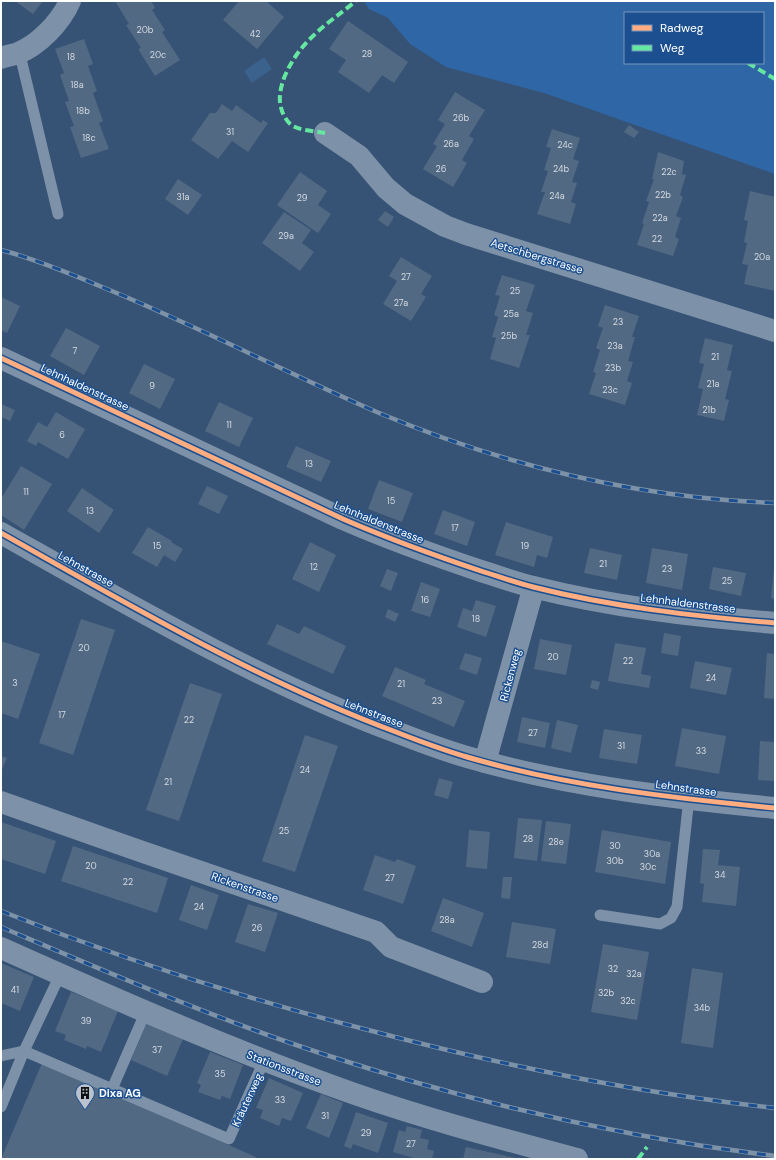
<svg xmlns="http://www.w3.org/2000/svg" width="776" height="1160" font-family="'DM Sans',sans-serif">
<rect width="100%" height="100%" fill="#365274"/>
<path fill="#2f66a5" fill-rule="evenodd" d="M 364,1 L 775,1 L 775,174 L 544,93 L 446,67 L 410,44 L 388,18 L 369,9 ZM 625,13 L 763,13 L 763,63 L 625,63 Z"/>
<path fill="#3b618d" d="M 264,57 L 272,69 L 252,83 L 244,71 Z"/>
<g fill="#526984">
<path d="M 15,1 L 43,1 L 33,14 Z"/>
<path d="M 115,1 L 151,1 L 155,8 L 152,10 L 165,30 L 162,32 L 180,60 L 155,76 L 138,49 L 141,48 L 126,25 L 129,24 Z"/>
<path d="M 239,1 L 266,1 L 284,17 L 257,49 L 223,20 Z"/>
<path d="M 348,21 L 408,62 L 394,83 L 382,75 L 369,93 L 338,72 L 346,60 L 329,49 Z"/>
<path d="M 84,39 L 93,64 L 88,66 L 97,91 L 93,93 L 103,121 L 99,123 L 109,149 L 81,158 L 70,127 L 74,126 L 65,102 L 69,101 L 60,75 L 64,73 L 55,49 Z"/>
<path d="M 455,92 L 485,110 L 469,136 L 474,139 L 462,160 L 467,163 L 453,187 L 423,169 L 437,146 L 433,144 L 445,124 L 438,120 Z"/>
<path d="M 222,104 L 232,111 L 236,105 L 261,123 L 263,120 L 268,123 L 248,152 L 232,141 L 218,159 L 191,140 L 210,113 L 216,113 Z"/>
<path d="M 629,125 L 639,132 L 634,138 L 624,132 Z"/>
<path d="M 552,129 L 580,138 L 573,159 L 579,161 L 572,182 L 577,183 L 571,202 L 576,204 L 570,224 L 537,214 L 545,192 L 541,192 L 548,171 L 544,170 L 551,148 L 546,147 Z"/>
<path d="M 658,152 L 684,161 L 682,174 L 686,175 L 680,195 L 683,197 L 676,216 L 681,218 L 675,237 L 679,239 L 673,256 L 637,245 L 644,224 L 642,223 L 649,202 L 646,201 L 654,179 L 652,179 Z"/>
<path d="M 300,172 L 327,191 L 318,205 L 331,214 L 318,233 L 277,205 Z"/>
<path d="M 178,179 L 202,195 L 188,215 L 165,199 Z"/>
<path d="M 750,191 L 775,197 L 775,291 L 744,284 L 748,265 L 742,264 L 747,243 L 744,242 L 748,221 L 744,220 Z"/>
<path d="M 385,211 L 394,217 L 388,227 L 378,220 Z"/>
<path d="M 284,212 L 311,230 L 302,243 L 314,252 L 300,271 L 262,243 Z"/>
<path d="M 401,257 L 432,276 L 421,294 L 426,297 L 411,321 L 383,304 L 397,281 L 389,276 Z"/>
<path d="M 502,275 L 535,285 L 526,311 L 533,313 L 526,335 L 530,335 L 519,368 L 490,359 L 496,338 L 492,337 L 498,317 L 494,315 L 500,296 L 495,295 Z"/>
<path d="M 1,297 L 20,306 L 7,333 L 1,330 Z"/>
<path d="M 605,305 L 639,316 L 632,337 L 635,337 L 628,361 L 633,362 L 627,381 L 632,383 L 625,405 L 589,394 L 596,373 L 593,372 L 600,350 L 596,348 L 603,328 L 598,326 Z"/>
<path d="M 66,328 L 100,346 L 84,375 L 50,356 Z"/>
<path d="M 705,338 L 733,345 L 727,370 L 732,371 L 725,399 L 729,400 L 724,421 L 697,415 L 703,389 L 698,388 L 704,364 L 699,363 Z"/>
<path d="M 144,364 L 175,379 L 160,409 L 129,393 Z"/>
<path d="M 219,402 L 253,418 L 239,447 L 205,431 Z"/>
<path d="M 1,404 L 15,410 L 10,421 L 1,417 Z"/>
<path d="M 56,412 L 85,429 L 68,459 L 38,442 L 36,446 L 27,441 L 38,422 L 47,427 Z"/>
<path d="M 296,446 L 331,461 L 321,482 L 286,467 Z"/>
<path d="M 21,466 L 52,484 L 24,530 L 1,515 L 1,499 Z"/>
<path d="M 379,480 L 413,493 L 402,522 L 368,509 Z"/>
<path d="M 207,486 L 228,496 L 219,514 L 198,504 Z"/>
<path d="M 82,488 L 114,510 L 99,533 L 67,511 Z"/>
<path d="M 443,510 L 475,522 L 467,546 L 434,534 Z"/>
<path d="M 506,522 L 553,537 L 547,558 L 537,555 L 534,567 L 495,555 Z"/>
<path d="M 148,527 L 172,541 L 171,542 L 183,549 L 175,562 L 164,555 L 157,567 L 132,553 Z"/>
<path d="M 310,542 L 336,555 L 319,592 L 292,579 Z"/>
<path d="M 590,548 L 622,555 L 617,580 L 584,573 Z"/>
<path d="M 652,548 L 688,554 L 682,590 L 646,583 Z"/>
<path d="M 713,567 L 746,573 L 741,596 L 709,589 Z"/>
<path d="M 387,569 L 398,573 L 391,591 L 380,586 Z"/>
<path d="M 774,569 L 775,569 L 775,599 L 771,598 Z"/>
<path d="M 421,582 L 440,589 L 430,617 L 411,611 Z"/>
<path d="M 476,600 L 496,606 L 486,637 L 457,627 L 463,608 L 472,611 Z"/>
<path d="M 388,609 L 399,614 L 395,622 L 385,617 Z"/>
<path d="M 81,619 L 115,630 L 73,755 L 39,743 Z"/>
<path d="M 277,624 L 299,634 L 304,626 L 346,646 L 333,674 L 267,644 Z"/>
<path d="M 664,633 L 681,636 L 678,656 L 661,653 Z"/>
<path d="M 540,639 L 572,645 L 566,675 L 534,669 Z"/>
<path d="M 1,641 L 40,654 L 18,719 L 1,713 Z"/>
<path d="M 615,643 L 646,648 L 641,674 L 651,676 L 649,688 L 608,681 Z"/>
<path d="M 465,653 L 482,658 L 477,675 L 459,669 Z"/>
<path d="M 767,653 L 775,654 L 775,699 L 764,698 Z"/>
<path d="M 695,661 L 732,668 L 726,695 L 690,688 Z"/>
<path d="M 395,667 L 426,680 L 424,684 L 465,701 L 454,727 L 382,696 Z"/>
<path d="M 592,680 L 600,682 L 598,690 L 590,688 Z"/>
<path d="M 190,683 L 222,694 L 179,821 L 146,810 Z"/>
<path d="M 522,717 L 550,723 L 545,748 L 517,742 Z"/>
<path d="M 557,720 L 578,725 L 571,753 L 551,748 Z"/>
<path d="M 682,728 L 726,736 L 719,774 L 675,766 Z"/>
<path d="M 604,729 L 642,735 L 637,764 L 599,758 Z"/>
<path d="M 305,735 L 338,746 L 295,872 L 262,861 Z"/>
<path d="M 760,741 L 775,742 L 775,781 L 758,780 Z"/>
<path d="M 1,756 L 7,758 L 1,772 Z"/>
<path d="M 439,778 L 453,782 L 448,799 L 434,795 Z"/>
<path d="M 518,818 L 542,820 L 537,861 L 514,858 Z"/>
<path d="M 546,821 L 571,824 L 566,864 L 541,861 Z"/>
<path d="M 1,822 L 56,841 L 45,874 L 1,859 Z"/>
<path d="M 469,830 L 490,832 L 487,869 L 466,867 Z"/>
<path d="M 602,830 L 671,842 L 665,884 L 595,872 Z"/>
<path d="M 73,846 L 168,878 L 157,913 L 61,881 Z"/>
<path d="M 703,849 L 720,850 L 718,865 L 740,867 L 736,906 L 702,902 L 704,884 L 700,883 Z"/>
<path d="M 375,855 L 395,862 L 397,859 L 416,866 L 403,904 L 363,890 Z"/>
<path d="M 503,877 L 512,877 L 510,899 L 501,898 Z"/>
<path d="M 191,885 L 219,895 L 207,930 L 179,920 Z"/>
<path d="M 443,898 L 484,913 L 472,947 L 431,931 Z"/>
<path d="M 248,904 L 278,913 L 265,952 L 235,942 Z"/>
<path d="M 512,922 L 556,929 L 550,964 L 506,957 Z"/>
<path d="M 603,944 L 649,952 L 637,1020 L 591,1012 Z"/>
<path d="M 1,963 L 34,977 L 20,1011 L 1,1003 Z"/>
<path d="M 692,968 L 723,973 L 713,1048 L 681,1043 Z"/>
<path d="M 71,992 L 118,1011 L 101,1052 L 87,1046 L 86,1049 L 64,1040 L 66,1035 L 55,1031 Z"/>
<path d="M 147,1023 L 183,1039 L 167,1076 L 131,1060 Z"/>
<path d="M 210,1052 L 243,1065 L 230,1099 L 222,1096 L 220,1100 L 198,1092 L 201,1085 L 197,1083 Z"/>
<path d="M 42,1063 L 256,1157 L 255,1159 L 1,1159 Z"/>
<path d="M 269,1078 L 303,1093 L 291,1121 L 282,1118 L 279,1126 L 260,1118 L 263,1110 L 256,1108 Z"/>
<path d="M 321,1094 L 343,1103 L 329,1138 L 306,1128 Z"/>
<path d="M 356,1112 L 388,1123 L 378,1153 L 353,1144 L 351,1149 L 344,1146 Z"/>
<path d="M 407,1126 L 422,1130 L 420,1138 L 429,1140 L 427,1149 L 434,1151 L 432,1159 L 417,1159 L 393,1152 L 399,1130 L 405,1132 Z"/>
<path d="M 466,1147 L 516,1158 L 516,1159 L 463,1159 Z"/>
</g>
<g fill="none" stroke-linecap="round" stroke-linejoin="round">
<g stroke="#7d92a8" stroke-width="11">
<path d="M 18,53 L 22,63 L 58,214"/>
<path d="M 600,915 L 660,924 L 671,918 L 677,907 L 689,798"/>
<path d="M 1,1056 L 24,1051 L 229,1139 L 264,1061"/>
<path d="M 112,1089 L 146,1011"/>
<path d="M 1,1107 L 24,1051 L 60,975"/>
</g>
<g stroke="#7d92a8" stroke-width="22">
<path d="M 1,58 C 6,56 12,55 16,54 C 38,46 61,22 70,1"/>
<path d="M 325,133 L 359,156 L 386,188 L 405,204 L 445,226 L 466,234 L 775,331"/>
<path d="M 1,358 L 343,519 C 389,539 436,556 484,572 C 500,577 517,583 533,587 C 612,607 694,616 775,623"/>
<path d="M 1,533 C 129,605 257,680 396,732 C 419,741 443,750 467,757 C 566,786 672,798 775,808"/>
<path d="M 485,762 L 531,597 L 533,587"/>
<path d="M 1,802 L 137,850 L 376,932 L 391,947 L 482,982"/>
<path d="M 1,948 C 117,1000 233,1051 352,1093 C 426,1119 502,1139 577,1159"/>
</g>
<defs>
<g id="rail">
<path d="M 1,250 C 35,259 69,273 102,287 C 196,325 286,373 379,413 C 506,466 637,498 775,503"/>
<path d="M 1,911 C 122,959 246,999 372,1031 C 504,1066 639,1093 775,1108"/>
<path d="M 1,927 C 107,972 213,1018 323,1054 C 470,1102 621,1137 775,1156"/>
</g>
</defs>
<use href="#rail" stroke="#7e92a7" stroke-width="4.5"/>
<use href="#rail" stroke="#1b4f8f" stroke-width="3" stroke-dasharray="9" stroke-linecap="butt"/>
<g stroke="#66e7a1" stroke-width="4" stroke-dasharray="8 4" stroke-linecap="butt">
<path d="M 748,63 L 775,79"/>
<path d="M 325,133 C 316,131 304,131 295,127 C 289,125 284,117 282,111 C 278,99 280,90 284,78 C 299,41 326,25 356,1"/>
<path d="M 638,1159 L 647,1147"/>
</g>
<defs>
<g id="cycleway">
<path d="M 1,358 L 343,519 C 389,539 436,556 484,572 C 500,577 517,583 533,587 C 612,607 694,616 775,623"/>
<path d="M 1,533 C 129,605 257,680 396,732 C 419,741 443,750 467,757 C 566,786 672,798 775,808"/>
</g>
</defs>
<use href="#cycleway" stroke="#1b4f8f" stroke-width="8"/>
<use href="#cycleway" stroke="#ffac80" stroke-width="5"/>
</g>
<defs>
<symbol id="building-pin" viewBox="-11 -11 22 30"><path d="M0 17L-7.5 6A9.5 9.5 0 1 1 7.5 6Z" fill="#b9c2ce" stroke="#1b4f8f"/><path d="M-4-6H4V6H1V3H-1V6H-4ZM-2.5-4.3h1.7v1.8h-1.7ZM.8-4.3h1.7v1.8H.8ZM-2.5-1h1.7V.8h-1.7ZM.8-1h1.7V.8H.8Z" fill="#111"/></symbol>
</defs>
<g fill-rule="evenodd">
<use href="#building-pin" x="74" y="1082" width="22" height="30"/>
</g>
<g text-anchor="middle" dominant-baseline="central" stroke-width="3" stroke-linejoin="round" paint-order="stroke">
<g font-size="9" fill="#d4dae0">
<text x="145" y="30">20b</text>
<text x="255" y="34">42</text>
<text x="367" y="54">28</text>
<text x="158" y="55">20c</text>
<text x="71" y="57">18</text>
<text x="77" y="85">18a</text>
<text x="83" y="111">18b</text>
<text x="461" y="118">26b</text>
<text x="230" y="132">31</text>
<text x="89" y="138">18c</text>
<text x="451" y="144">26a</text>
<text x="565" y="145">24c</text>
<text x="441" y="169">26</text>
<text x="561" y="169">24b</text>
<text x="669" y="172">22c</text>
<text x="663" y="195">22b</text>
<text x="557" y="196">24a</text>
<text x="183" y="197">31a</text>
<text x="302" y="198">29</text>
<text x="660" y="218">22a</text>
<text x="286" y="236">29a</text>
<text x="657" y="239">22</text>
<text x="762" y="257">20a</text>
<text x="406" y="277">27</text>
<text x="515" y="291">25</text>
<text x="401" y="303">27a</text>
<text x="511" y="314">25a</text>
<text x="618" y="322">23</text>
<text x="509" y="336">25b</text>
<text x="615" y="346">23a</text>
<text x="75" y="351">7</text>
<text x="715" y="357">21</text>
<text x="613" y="368">23b</text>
<text x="713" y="384">21a</text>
<text x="152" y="386">9</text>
<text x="610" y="390">23c</text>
<text x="709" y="410">21b</text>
<text x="229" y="425">11</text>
<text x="62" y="435">6</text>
<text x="309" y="464">13</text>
<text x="26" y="492">11</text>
<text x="391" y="501">15</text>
<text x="90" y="511">13</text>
<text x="455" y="528">17</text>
<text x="157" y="546">15</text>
<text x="525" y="546">19</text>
<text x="603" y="564">21</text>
<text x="314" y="567">12</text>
<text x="667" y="569">23</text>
<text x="727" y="581">25</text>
<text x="425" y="600">16</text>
<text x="476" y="619">18</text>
<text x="84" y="648">20</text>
<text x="553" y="657">20</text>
<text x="628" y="661">22</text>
<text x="711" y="678">24</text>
<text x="15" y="683">3</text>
<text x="401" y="684">21</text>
<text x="437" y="701">23</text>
<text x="62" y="715">17</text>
<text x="189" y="720">22</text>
<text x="533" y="733">27</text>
<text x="621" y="746">31</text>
<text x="701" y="751">33</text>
<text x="305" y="770">24</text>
<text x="168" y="782">21</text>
<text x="284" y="831">25</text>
<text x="528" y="839">28</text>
<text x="556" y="842">28e</text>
<text x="615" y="846">30</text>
<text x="652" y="854">30a</text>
<text x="615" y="861">30b</text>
<text x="91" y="866">20</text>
<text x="648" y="867">30c</text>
<text x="720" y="875">34</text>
<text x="390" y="878">27</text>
<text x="128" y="882">22</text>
<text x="199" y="907">24</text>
<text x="447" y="920">28a</text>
<text x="257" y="928">26</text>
<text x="540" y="945">28d</text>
<text x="613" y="969">32</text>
<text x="634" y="974">32a</text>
<text x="15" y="990">41</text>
<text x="606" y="993">32b</text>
<text x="628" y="1001">32c</text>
<text x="702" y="1008">34b</text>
<text x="86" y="1021">39</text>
<text x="157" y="1050">37</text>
<text x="220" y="1074">35</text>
<text x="280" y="1100">33</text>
<text x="325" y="1116">31</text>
<text x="366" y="1133">29</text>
<text x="411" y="1144">27</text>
</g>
<g font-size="11" fill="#fff" stroke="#1b4f8f">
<text transform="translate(537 256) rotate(17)">Aetschbergstrasse</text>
<text transform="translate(85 387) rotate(25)">Lehnhaldenstrasse</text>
<text transform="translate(379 522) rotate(22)">Lehnhaldenstrasse</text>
<text transform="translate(86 569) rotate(29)">Lehnstrasse</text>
<text transform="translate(688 603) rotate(7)">Lehnhaldenstrasse</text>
<text transform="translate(510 675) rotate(-75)">Rickenweg</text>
<text transform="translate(374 713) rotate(21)">Lehnstrasse</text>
<text transform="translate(686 788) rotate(8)">Lehnstrasse</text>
<text transform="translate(245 887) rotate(19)">Rickenstrasse</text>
<text transform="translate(284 1068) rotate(21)">Stationsstrasse</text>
<text transform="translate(247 1100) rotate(-65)">Kräuterweg</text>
</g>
<g font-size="11" font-weight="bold" fill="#fff" stroke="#1b4f8f" text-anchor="start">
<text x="99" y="1093">Dixa AG</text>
</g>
</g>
<rect width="776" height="1160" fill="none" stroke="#ffffff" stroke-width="4"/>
<rect x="624" y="12" width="140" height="52" fill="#1b4f8f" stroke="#7695bc"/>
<rect x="632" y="25" width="20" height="6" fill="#ffac80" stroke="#7695bc"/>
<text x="660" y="32" font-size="12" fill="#ffffff">Radweg</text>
<rect x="632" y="45" width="20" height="6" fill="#66e7a1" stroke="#7695bc"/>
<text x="660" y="52" font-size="12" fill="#ffffff">Weg</text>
</svg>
